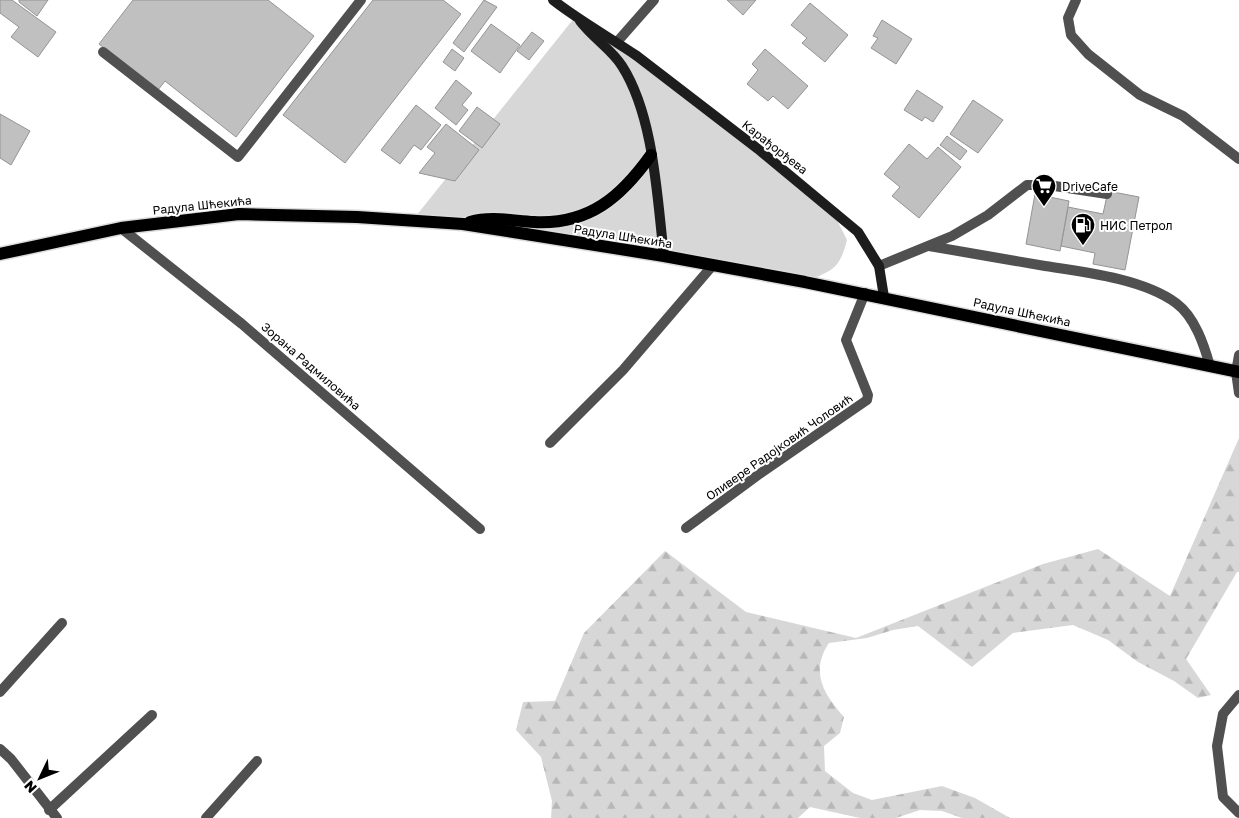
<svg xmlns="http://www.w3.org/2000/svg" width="1239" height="818" font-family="'Golos Text',sans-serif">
<defs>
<pattern id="forest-firs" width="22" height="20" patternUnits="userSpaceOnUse" patternTransform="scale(1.25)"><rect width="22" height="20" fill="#d7d7d7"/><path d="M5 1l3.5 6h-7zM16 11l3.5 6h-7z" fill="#b7b7b7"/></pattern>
</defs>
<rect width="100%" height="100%" fill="#fff"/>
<path fill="#d7d7d7" d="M 575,17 L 608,51 L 617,42 L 832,210 L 847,240 C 839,271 832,270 805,282 L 412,221 Z"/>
<path fill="url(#forest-firs)" d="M 1239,438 L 1239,572 L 1237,572 L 1186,659 L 1211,695 L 1198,698 L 1174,681 L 1138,662 L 1108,640 L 1073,625 L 1013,633 L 972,667 L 918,626 L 893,630 L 867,638 L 829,643 C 810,671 823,694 844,717 L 840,733 L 824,746 L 825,771 L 853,793 L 872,800 L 942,786 L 975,798 L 1010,818 L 962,818 L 942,811 L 920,810 L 896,818 L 860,818 L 810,807 L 798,818 L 551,818 L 552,801 L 541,757 L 516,730 L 523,702 L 555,701 L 584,633 L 665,551 L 746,612 L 856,638 L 1043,564 L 1098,549 L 1170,596 Z"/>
<g fill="#c0c0c0" stroke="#949494">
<path d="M 0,0 L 12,0 L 56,32 L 38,57 L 11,37 L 19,27 L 0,13 Z"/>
<path d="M 19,0 L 48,0 L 37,16 L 19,2 Z"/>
<path d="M 133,0 L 268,0 L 314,36 L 236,137 L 165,81 L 158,90 L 99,44 Z"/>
<path d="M 373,0 L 443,0 L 461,14 L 345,163 L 283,115 Z"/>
<path d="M 484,0 L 497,7 L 464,52 L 453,43 Z"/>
<path d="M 727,0 L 756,0 L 743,15 Z"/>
<path d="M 810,3 L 848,35 L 825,62 L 802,43 L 807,38 L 791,25 Z"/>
<path d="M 882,20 L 912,39 L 896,64 L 871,48 L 878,38 L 873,36 Z"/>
<path d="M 491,24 L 520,45 L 500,73 L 471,51 Z"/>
<path d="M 532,32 L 544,41 L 529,60 L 517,51 Z"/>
<path d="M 452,49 L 464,58 L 455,71 L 443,62 Z"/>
<path d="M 765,49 L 808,86 L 788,109 L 773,96 L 768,101 L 747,84 L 758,70 L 752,64 Z"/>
<path d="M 456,80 L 472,93 L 462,105 L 468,110 L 456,125 L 435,108 Z"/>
<path d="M 917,90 L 943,107 L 933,122 L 925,117 L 922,121 L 904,110 Z"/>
<path d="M 973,100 L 1003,120 L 978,153 L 950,134 Z"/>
<path d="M 416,105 L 441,125 L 421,150 L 414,145 L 400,164 L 381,150 Z"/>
<path d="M 477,107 L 500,124 L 482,148 L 459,131 Z"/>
<path d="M 0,114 L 30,131 L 11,165 L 0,158 Z"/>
<path d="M 446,124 L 479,150 L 455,181 L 419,173 L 435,153 L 427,147 Z"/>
<path d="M 947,136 L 967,151 L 960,160 L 940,145 Z"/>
<path d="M 909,144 L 927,159 L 938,147 L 961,167 L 919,218 L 892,196 L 900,187 L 884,174 Z"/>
<path d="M 1108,191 L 1139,197 L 1125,270 L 1093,264 L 1095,253 L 1061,246 L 1068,207 L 1103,214 Z"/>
<path d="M 1035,194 L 1069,201 L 1060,251 L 1026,244 Z"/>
</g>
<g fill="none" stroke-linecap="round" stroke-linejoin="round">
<defs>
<g id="primary">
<path d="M 470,222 C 491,216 513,221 534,222 C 589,225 621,197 651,155"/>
<path d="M 0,254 L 121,228 L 239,214 L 357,217 L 463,224 L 664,256 L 805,282 L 1239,372"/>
</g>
</defs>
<use href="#primary" stroke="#dbdbdb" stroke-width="15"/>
<g stroke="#505050" stroke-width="10">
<path d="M 1076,0 L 1068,18 L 1071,35 L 1088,54 L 1140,95 L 1183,116 L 1239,159"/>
<path d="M 617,42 L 654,0"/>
<path d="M 103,52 L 238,157 L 361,0"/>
<path d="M 929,246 C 968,253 1006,259 1045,266 C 1085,272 1144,279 1176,303 C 1195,317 1204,345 1210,366"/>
<path d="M 879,266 L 952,236 L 988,215 L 1027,185 L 1048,185 L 1107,194"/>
<path d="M 1236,372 L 1239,355"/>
<path d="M 550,443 L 623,370 L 713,265"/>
<path d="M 0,692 L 62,623"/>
<path d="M 49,810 L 152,715"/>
</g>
<g stroke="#505050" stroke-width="10">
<path d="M 121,228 L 242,324 L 480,529"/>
<path d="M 1236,372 L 1239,393"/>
<path d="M 686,528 L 758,475 L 867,400 L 868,395 L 846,340 L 865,293"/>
<path d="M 1239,695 L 1223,714 L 1217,746 L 1223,797 L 1239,813"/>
<path d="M 0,749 L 11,759 L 57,818"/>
<path d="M 206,818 L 257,761"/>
</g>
<g stroke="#1d1d1d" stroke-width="10">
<path d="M 553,0 C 580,21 609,37 637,56 L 758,149 L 858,232 L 879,266 L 884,297"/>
<path d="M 580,21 C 593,38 612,50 622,66 C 654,116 657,197 664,256"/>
</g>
<use href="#primary" stroke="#000" stroke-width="12"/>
</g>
<defs>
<symbol id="supermarket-pin" viewBox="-11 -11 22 30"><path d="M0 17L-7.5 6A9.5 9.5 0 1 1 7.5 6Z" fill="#000" stroke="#fff"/><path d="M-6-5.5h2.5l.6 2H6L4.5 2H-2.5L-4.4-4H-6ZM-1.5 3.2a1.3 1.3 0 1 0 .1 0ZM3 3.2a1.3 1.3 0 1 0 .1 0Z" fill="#fff"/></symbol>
<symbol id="fuel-pin" viewBox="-11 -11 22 30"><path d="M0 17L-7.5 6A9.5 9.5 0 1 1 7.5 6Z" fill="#000" stroke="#fff"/><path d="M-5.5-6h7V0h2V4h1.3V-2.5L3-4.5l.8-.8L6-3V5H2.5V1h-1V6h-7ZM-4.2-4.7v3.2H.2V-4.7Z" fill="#fff"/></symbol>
</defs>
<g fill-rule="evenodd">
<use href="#supermarket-pin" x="1030" y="172" width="28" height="38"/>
<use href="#fuel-pin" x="1069" y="211" width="28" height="38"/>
</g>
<g text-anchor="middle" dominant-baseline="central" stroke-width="4" stroke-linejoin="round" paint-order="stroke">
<g font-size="12" fill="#000" stroke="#fff">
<text transform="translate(775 147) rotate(38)">Карађорђева</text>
<text transform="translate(202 205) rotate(-6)">Радула Шћекића</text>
<text transform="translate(623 236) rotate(9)">Радула Шћекића</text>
<text transform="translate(1022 312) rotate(12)">Радула Шћекића</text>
<text transform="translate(311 366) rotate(41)">Зорана Радмиловића</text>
<text transform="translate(779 447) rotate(-35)">Оливере Радојковић Чоловић</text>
</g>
<g font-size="12" fill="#000" stroke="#fff" text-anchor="start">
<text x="1062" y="186">DriveCafe</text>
<text x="1100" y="225">НИС Петрол</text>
</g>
</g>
<g transform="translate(40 778) rotate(227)" stroke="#ffffff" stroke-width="4" paint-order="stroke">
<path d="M0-4L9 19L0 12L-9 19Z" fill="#000000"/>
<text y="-8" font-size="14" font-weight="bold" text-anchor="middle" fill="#000000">N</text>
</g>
</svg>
